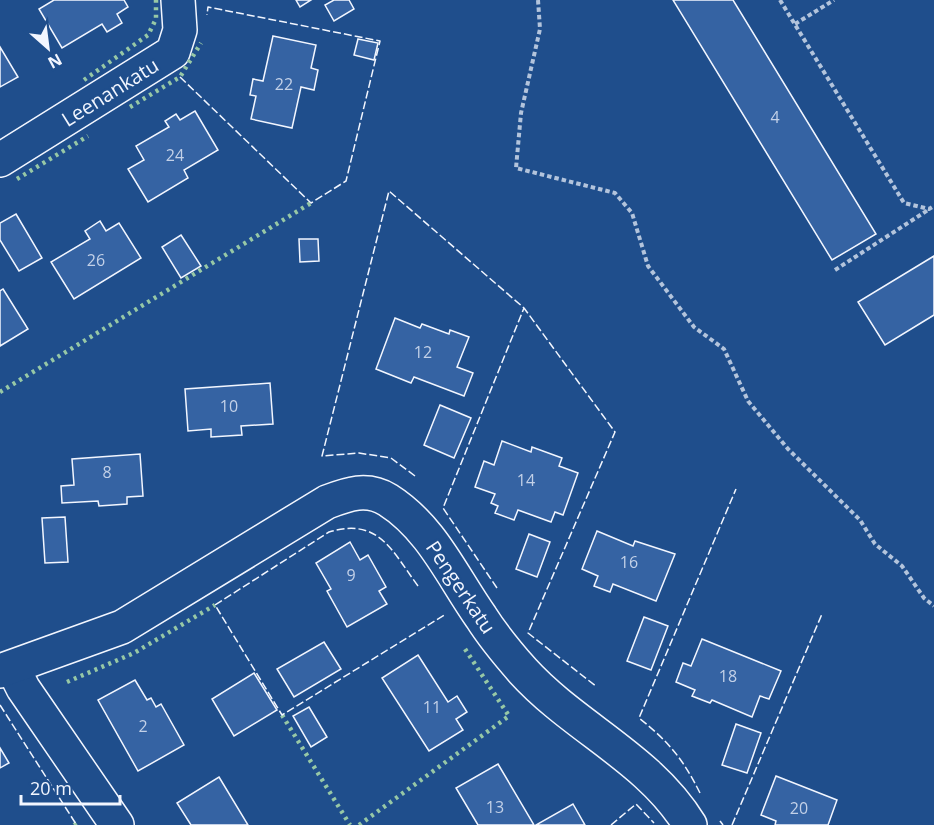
<svg xmlns="http://www.w3.org/2000/svg" width="934" height="825" font-family="'Open Sans',sans-serif">
<rect width="100%" height="100%" fill="#1f4e8c"/>
<g fill="#3563a3" stroke="#f2f6ff" stroke-width="1.5">
<path d="M 54,0 L 124,0 L 128,7 L 117,14 L 122,23 L 107,32 L 102,24 L 62,48 L 39,9 Z"/>
<path d="M 296,0 L 311,0 L 300,7 Z"/>
<path d="M 334,0 L 349,0 L 354,9 L 334,21 L 325,5 Z"/>
<path d="M 673,0 L 733,0 L 876,234 L 832,260 Z"/>
<path d="M 273,36 L 316,45 L 311,68 L 318,70 L 314,90 L 301,87 L 292,128 L 251,119 L 256,96 L 250,95 L 253,79 L 263,81 Z"/>
<path d="M 358,39 L 378,43 L 374,60 L 354,55 Z"/>
<path d="M 0,47 L 18,77 L 0,87 Z"/>
<path d="M 195,111 L 218,150 L 184,170 L 188,178 L 148,202 L 128,169 L 144,160 L 136,146 L 169,127 L 165,121 L 176,114 L 180,120 Z"/>
<path d="M 16,214 L 42,258 L 19,271 L 0,240 L 0,223 Z"/>
<path d="M 100,221 L 106,231 L 119,223 L 141,258 L 74,299 L 51,262 L 90,239 L 85,231 Z"/>
<path d="M 181,235 L 201,266 L 181,278 L 162,247 Z"/>
<path d="M 299,239 L 318,239 L 319,261 L 300,262 Z"/>
<path d="M 934,256 L 934,315 L 885,345 L 858,302 Z"/>
<path d="M 3,289 L 28,329 L 0,346 L 0,291 Z"/>
<path d="M 395,318 L 420,328 L 422,324 L 449,334 L 450,330 L 469,337 L 457,367 L 473,373 L 464,396 L 414,377 L 411,383 L 376,369 Z"/>
<path d="M 270,383 L 273,424 L 241,426 L 242,435 L 211,437 L 211,429 L 188,431 L 185,389 Z"/>
<path d="M 440,405 L 471,418 L 454,458 L 424,445 Z"/>
<path d="M 502,441 L 531,452 L 532,447 L 562,458 L 559,466 L 578,473 L 563,515 L 555,512 L 551,522 L 518,510 L 514,520 L 495,513 L 498,506 L 491,503 L 495,494 L 475,487 L 484,461 L 494,465 Z"/>
<path d="M 140,454 L 143,496 L 127,497 L 127,504 L 99,506 L 98,501 L 62,503 L 61,486 L 74,485 L 72,459 Z"/>
<path d="M 65,517 L 68,562 L 45,563 L 42,518 Z"/>
<path d="M 597,531 L 633,546 L 635,541 L 675,554 L 656,601 L 613,584 L 610,592 L 594,586 L 598,576 L 582,569 Z"/>
<path d="M 529,534 L 550,542 L 537,577 L 516,569 Z"/>
<path d="M 350,542 L 360,560 L 368,555 L 386,587 L 379,591 L 387,604 L 347,627 L 327,591 L 331,589 L 316,563 Z"/>
<path d="M 644,617 L 668,626 L 651,670 L 627,661 Z"/>
<path d="M 702,639 L 781,671 L 769,699 L 760,696 L 752,717 L 712,700 L 710,703 L 692,696 L 695,690 L 676,682 L 683,663 L 691,666 Z"/>
<path d="M 324,642 L 341,669 L 294,697 L 277,669 Z"/>
<path d="M 418,655 L 448,702 L 457,696 L 467,712 L 456,719 L 463,730 L 429,751 L 382,678 Z"/>
<path d="M 254,673 L 277,710 L 234,736 L 212,699 Z"/>
<path d="M 135,680 L 147,700 L 151,698 L 156,707 L 161,704 L 184,745 L 138,771 L 98,700 Z"/>
<path d="M 309,707 L 327,737 L 311,747 L 293,716 Z"/>
<path d="M 736,724 L 761,733 L 747,773 L 722,765 Z"/>
<path d="M 0,748 L 9,763 L 0,768 Z"/>
<path d="M 498,764 L 534,825 L 478,825 L 456,788 Z"/>
<path d="M 776,776 L 837,800 L 828,825 L 775,825 L 776,821 L 761,815 Z"/>
<path d="M 219,777 L 248,825 L 191,825 L 177,803 Z"/>
<path d="M 573,804 L 585,825 L 536,825 Z"/>
</g>
<g fill="none" stroke-linecap="round" stroke-linejoin="round">
<defs>
<g id="minor">
<path d="M 0,160 L 173,52 L 180,30 L 178,0"/>
<path d="M 13,668 L 23,688 L 117,825"/>
<path d="M 0,671 L 122,627 L 327,502 C 348,494 367,487 388,500 C 432,528 452,576 481,617 C 493,636 508,654 523,671 C 575,728 649,758 690,825"/>
</g>
</defs>
<use href="#minor" stroke="#f2f6ff" stroke-width="36"/>
<g stroke="#b3c4dc" stroke-width="4" stroke-dasharray="4.5 3" stroke-linecap="butt">
<path d="M 538,0 L 540,29 L 521,113 L 516,168 L 615,193 L 632,213 L 648,266 L 694,327 L 724,349 L 748,401 L 788,449 L 860,520 L 875,544 L 902,566 L 924,598 L 934,606"/>
<path d="M 780,0 L 904,203 L 929,209 L 934,206"/>
<path d="M 795,24 L 834,0"/>
<path d="M 835,270 L 928,210"/>
</g>
<use href="#minor" stroke="#1f4e8c" stroke-width="33"/>
<g stroke="#97c8a6" stroke-width="4.5" stroke-dasharray="3 4.5" stroke-linecap="butt">
<path d="M 84,80 L 148,35 L 156,19 L 156,0"/>
<path d="M 130,107 L 180,77 L 201,43"/>
<path d="M 17,179 L 88,136"/>
<path d="M 0,392 L 311,203"/>
<path d="M 67,682 L 134,653 L 215,605"/>
<path d="M 282,715 L 350,825"/>
<path d="M 74,825 L 80,821"/>
<path d="M 359,825 L 509,716 L 465,649"/>
</g>
<g stroke="#f2f6ff" stroke-width="1.5" stroke-dasharray="8 3" stroke-linecap="butt">
<path d="M 180,77 L 311,203 L 346,181 L 380,41 L 208,7 L 207,15"/>
<path d="M 415,476 L 391,458 L 359,453 L 322,456 L 389,191 L 524,308 L 615,432 L 528,633 L 597,687"/>
<path d="M 418,586 C 392,551 379,517 329,532 L 215,605 L 282,715 L 446,614"/>
<path d="M 497,588 L 443,508 L 524,308"/>
<path d="M 0,705 L 76,824"/>
<path d="M 700,793 C 683,759 669,742 639,718 L 736,489"/>
<path d="M 720,821 L 723,825"/>
<path d="M 611,825 L 636,804 L 654,823"/>
<path d="M 732,825 L 822,614"/>
</g>
</g>
<g text-anchor="middle" dominant-baseline="central" stroke-width="4.5" stroke-linejoin="round" paint-order="stroke">
<g font-size="16" fill="#c3d1e8">
<text x="284" y="84">22</text>
<text x="775" y="117">4</text>
<text x="175" y="155">24</text>
<text x="96" y="260">26</text>
<text x="423" y="352">12</text>
<text x="229" y="406">10</text>
<text x="107" y="472">8</text>
<text x="526" y="480">14</text>
<text x="629" y="562">16</text>
<text x="351" y="575">9</text>
<text x="728" y="676">18</text>
<text x="432" y="707">11</text>
<text x="143" y="726">2</text>
<text x="495" y="807">13</text>
<text x="799" y="808">20</text>
</g>
<g font-size="20" fill="#f2f6ff" stroke="#1f4e8c">
<text transform="translate(110 92) rotate(-32)">Leenankatu</text>
<text transform="translate(461 587) rotate(56)">Pengerkatu</text>
</g>
</g>
<g transform="translate(48 48) rotate(152)" stroke="#1f4e8c" stroke-width="4.5" paint-order="stroke">
<path d="M0-4.5L10 22L0 15L-10 22Z" fill="#f2f6ff"/>
<text y="-9" font-size="16" font-weight="bold" text-anchor="middle" fill="#f2f6ff">N</text>
</g>
<path d="M21 795v9h99v-9" fill="none" stroke="#f2f6ff" stroke-width="3"/>
<text x="30" y="795" font-size="18" fill="#f2f6ff" stroke="#1f4e8c" stroke-width="4.5" paint-order="stroke">20 m</text>
</svg>
